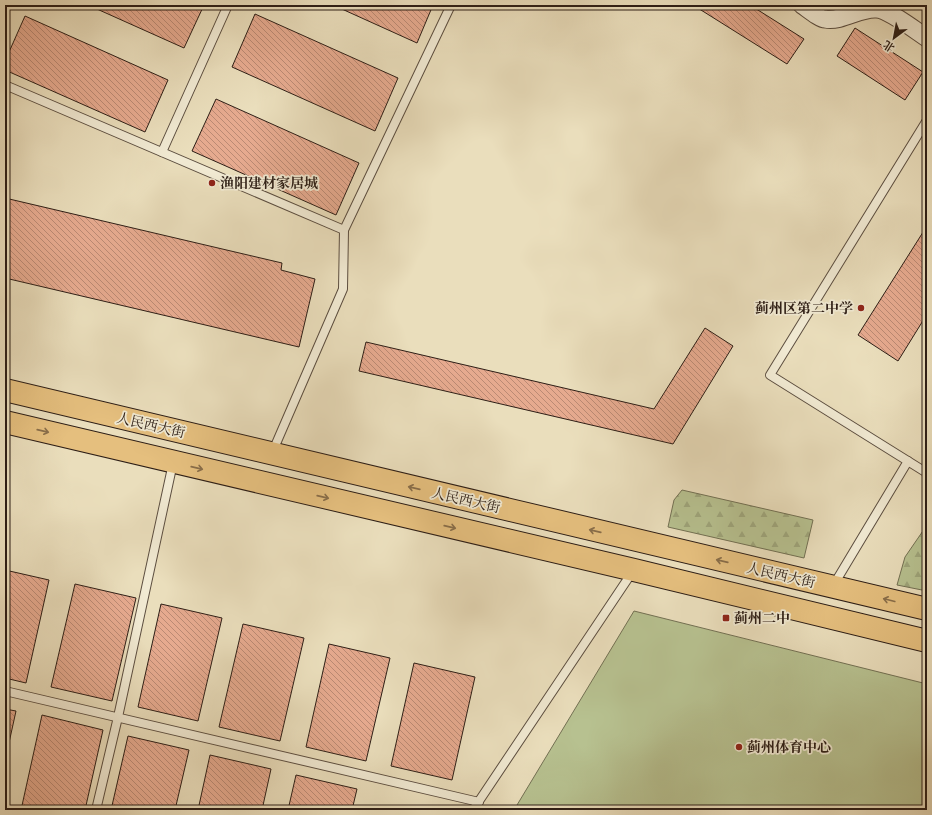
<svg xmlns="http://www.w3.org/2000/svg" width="932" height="815" font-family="'Gentium Book Plus','Noto Serif SC',serif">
<defs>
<pattern id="forest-firs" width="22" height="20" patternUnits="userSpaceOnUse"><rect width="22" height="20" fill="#b7c190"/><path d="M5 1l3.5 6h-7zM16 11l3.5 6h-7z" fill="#9ea57b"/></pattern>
<pattern id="building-back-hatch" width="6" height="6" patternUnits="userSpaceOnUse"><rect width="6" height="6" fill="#e6aa8f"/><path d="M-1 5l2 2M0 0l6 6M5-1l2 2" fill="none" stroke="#bb8a74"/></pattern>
</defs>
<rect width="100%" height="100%" fill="#eadebc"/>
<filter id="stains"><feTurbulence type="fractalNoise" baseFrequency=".005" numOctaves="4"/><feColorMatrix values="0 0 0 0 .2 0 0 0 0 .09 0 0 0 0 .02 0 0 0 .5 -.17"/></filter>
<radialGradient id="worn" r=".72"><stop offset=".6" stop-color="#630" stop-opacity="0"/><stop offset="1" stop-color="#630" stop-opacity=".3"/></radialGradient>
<g fill="url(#forest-firs)" stroke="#727053">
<path d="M 682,490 L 813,520 L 804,558 L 668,527 L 674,500 Z"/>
<path d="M 927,525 L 927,591 L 897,585 L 905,557 Z"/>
</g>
<path fill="#b7c190" stroke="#727053" d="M 634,611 L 927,684 L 927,810 L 514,810 Z"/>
<g fill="url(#building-back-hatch)" stroke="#2d1e16">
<path d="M 88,5 L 204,5 L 184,48 Z"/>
<path d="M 333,5 L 433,5 L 417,43 Z"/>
<path d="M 693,5 L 750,5 L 804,39 L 787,64 Z"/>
<path d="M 255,14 L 398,78 L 375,131 L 232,67 Z"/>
<path d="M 25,16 L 168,80 L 145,132 L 5,70 L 5,61 Z"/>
<path d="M 855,28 L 923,72 L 905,100 L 837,56 Z"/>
<path d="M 216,99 L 359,163 L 336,215 L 192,151 Z"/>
<path d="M 5,198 L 282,263 L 281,270 L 315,279 L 299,347 L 5,278 Z"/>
<path d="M 925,229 L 927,230 L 927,321 L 924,319 L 898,361 L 858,335 Z"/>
<path d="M 705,328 L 733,346 L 673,444 L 359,371 L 366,342 L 654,409 Z"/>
<path d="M 5,570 L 49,580 L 26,683 L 5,678 Z"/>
<path d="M 75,584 L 136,598 L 112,701 L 51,687 Z"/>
<path d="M 161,604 L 222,618 L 198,721 L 138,707 Z"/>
<path d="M 243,624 L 304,638 L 280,741 L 219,727 Z"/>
<path d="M 329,644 L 390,658 L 366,761 L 306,747 Z"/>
<path d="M 414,663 L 475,677 L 452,780 L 391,766 Z"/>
<path d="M 5,709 L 16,711 L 5,761 Z"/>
<path d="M 42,715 L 103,730 L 85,810 L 21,810 Z"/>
<path d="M 128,736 L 189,750 L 175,810 L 111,810 Z"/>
<path d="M 210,755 L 271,769 L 262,810 L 198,810 Z"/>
<path d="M 296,775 L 357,789 L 352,810 L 288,810 Z"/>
</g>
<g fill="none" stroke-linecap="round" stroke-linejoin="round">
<defs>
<g id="service">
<path d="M 5,85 L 344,230"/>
<path d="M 927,120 L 770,375 L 927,473"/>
<path d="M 162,152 L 228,5"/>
<path d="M 272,453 L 343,289 L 344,230 L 451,5"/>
<path d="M 833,586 L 908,461"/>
<path d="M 5,691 L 479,802"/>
<path d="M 96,810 L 118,717 L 173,463"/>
<path d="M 473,810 L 633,571"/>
</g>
<path id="minor" d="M 802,5 C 808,9 820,19 825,19 C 843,22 859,8 876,9 C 888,9 916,31 927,38"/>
<g id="primary">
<path d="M 5,390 L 927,609"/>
<path d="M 5,422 L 634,570 L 927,641"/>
</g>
</defs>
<use href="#service" stroke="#5c4e40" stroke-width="10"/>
<use href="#minor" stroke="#5c4e40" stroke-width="19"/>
<use href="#primary" stroke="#2d1e16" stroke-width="24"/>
<use href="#service" stroke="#f1ead3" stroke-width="8"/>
<use href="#minor" stroke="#f1ead3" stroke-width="17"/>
<use href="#primary" stroke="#e5bf7e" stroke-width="22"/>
</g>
<defs><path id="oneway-shaft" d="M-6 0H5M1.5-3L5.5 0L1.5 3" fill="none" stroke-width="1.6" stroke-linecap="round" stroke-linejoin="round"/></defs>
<g stroke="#896e4a">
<use href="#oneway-shaft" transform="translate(43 431) rotate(13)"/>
<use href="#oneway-shaft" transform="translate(197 468) rotate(13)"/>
<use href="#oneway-shaft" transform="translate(414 488) rotate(-167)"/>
<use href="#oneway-shaft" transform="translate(323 497) rotate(13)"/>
<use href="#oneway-shaft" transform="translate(450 527) rotate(13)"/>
<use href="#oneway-shaft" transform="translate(595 531) rotate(-167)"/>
<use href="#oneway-shaft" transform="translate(722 561) rotate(-167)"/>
<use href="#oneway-shaft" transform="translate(889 600) rotate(-166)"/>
</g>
<g fill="#8f2418" stroke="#f1ead3" stroke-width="1.5">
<circle cx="212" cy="183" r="4"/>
<circle cx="861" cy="308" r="4"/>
<rect x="722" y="614" width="8" height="8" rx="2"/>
<circle cx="739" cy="747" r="4"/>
</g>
<g text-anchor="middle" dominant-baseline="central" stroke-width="3.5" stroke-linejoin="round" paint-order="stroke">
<g font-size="14" font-weight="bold" fill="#2d1e16" stroke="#f1ead3" text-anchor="start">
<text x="220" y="183">渔阳建材家居城</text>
<text x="853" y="308" text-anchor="end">蓟州区第二中学</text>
<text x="734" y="618">蓟州二中</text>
<text x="747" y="747">蓟州体育中心</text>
</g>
<g font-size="14" fill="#2d1e16" stroke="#f1ead3">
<text transform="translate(151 425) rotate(13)">人民西大街</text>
<text transform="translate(466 500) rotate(13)">人民西大街</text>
<text transform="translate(781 575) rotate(13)">人民西大街</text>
</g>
</g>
<rect width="932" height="815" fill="none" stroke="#eadebc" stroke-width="20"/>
<rect x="6" y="6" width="920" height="803" fill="none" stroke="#2d1e16" stroke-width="2"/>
<rect x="10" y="10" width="912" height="795" fill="none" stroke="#2d1e16"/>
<g transform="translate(894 38) rotate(212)" stroke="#f1ead3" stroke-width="3" paint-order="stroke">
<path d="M0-3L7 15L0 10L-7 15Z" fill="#2d1e16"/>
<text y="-6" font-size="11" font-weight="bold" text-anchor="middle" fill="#2d1e16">北</text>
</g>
<rect width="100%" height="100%" filter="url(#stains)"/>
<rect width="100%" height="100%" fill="url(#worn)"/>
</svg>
